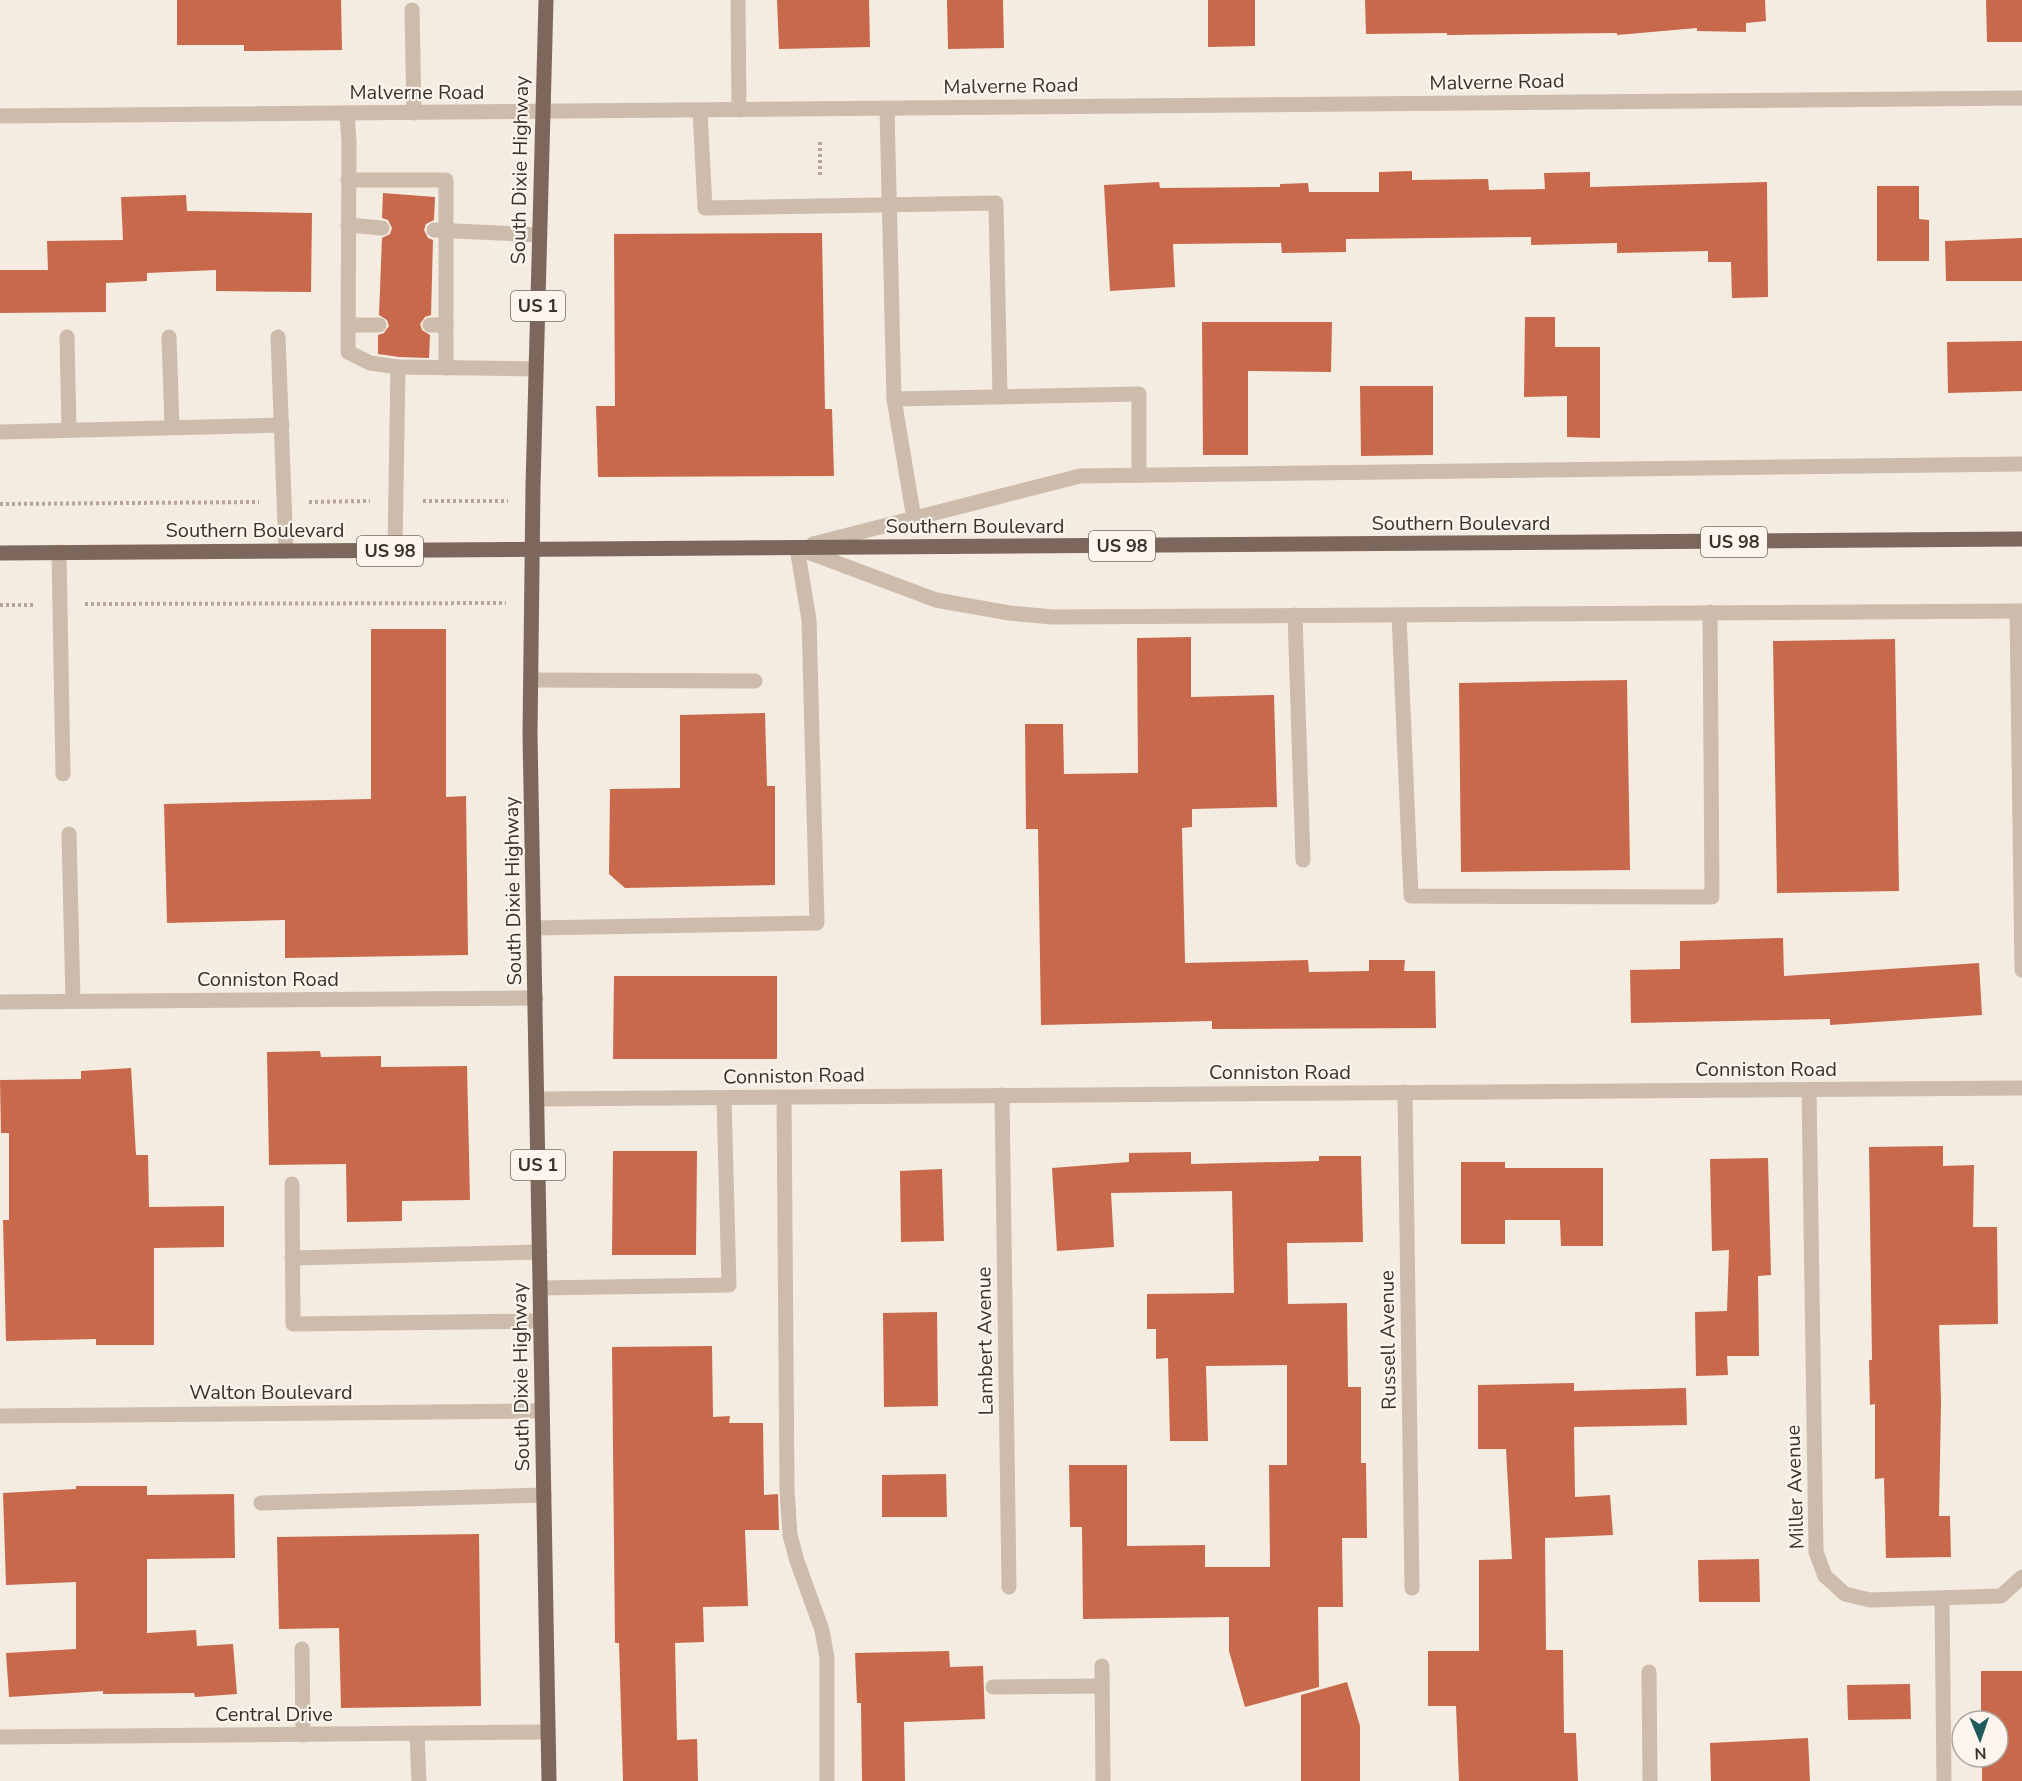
<svg xmlns="http://www.w3.org/2000/svg" width="2022" height="1781" font-family="'Nunito Sans',sans-serif">
<rect width="100%" height="100%" fill="#f4ebe1"/>
<g fill="#c8694b">
<path d="M 177,0 L 341,0 L 342,50 L 244,51 L 244,45 L 177,45 Z"/>
<path d="M 777,0 L 869,0 L 870,47 L 779,49 Z"/>
<path d="M 947,0 L 1003,0 L 1004,48 L 948,49 Z"/>
<path d="M 1208,0 L 1255,0 L 1255,46 L 1208,47 Z"/>
<path d="M 1365,0 L 1765,0 L 1766,21 L 1746,23 L 1746,32 L 1697,31 L 1697,28 L 1617,35 L 1617,33 L 1447,35 L 1447,33 L 1366,34 Z"/>
<path d="M 1986,0 L 2022,0 L 2022,42 L 1987,42 Z"/>
<path d="M 1412,171 L 1412,180 L 1488,179 L 1489,190 L 1545,189 L 1544,173 L 1590,172 L 1590,187 L 1767,182 L 1768,297 L 1732,298 L 1731,262 L 1708,262 L 1708,251 L 1617,253 L 1617,243 L 1531,245 L 1531,237 L 1346,239 L 1346,252 L 1282,253 L 1281,243 L 1173,244 L 1175,287 L 1110,291 L 1104,185 L 1159,182 L 1160,188 L 1280,187 L 1280,184 L 1308,183 L 1309,192 L 1379,192 L 1379,172 Z"/>
<path d="M 1877,186 L 1919,186 L 1919,219 L 1929,220 L 1929,261 L 1877,261 Z"/>
<path d="M 383,193 L 435,197 L 434,220 L 426,224 L 424,230 L 428,238 L 433,240 L 431,315 L 425,317 L 420,324 L 422,330 L 430,335 L 429,358 L 399,357 L 378,354 L 378,335 L 384,333 L 389,326 L 387,320 L 379,315 L 382,238 L 390,234 L 392,228 L 388,220 L 382,218 Z"/>
<path d="M 186,195 L 187,211 L 312,213 L 311,292 L 216,291 L 216,270 L 147,273 L 147,281 L 106,283 L 106,312 L 0,313 L 0,270 L 48,270 L 47,241 L 123,240 L 121,197 Z"/>
<path d="M 822,233 L 825,409 L 832,409 L 834,476 L 598,477 L 596,406 L 615,406 L 614,234 Z"/>
<path d="M 2022,238 L 2022,281 L 1946,281 L 1945,241 Z"/>
<path d="M 1525,317 L 1555,317 L 1555,347 L 1600,347 L 1600,438 L 1567,437 L 1567,396 L 1524,397 Z"/>
<path d="M 1202,322 L 1332,322 L 1331,372 L 1248,371 L 1248,455 L 1203,455 Z"/>
<path d="M 2022,341 L 2022,391 L 1948,393 L 1947,342 Z"/>
<path d="M 1360,386 L 1433,386 L 1433,455 L 1361,456 Z"/>
<path d="M 371,629 L 446,629 L 446,797 L 466,796 L 468,955 L 285,958 L 285,920 L 167,923 L 164,804 L 371,799 Z"/>
<path d="M 1191,637 L 1191,697 L 1274,695 L 1277,807 L 1192,809 L 1192,827 L 1182,828 L 1185,963 L 1308,960 L 1309,972 L 1369,971 L 1369,960 L 1405,960 L 1404,971 L 1435,971 L 1436,1028 L 1212,1029 L 1212,1021 L 1041,1025 L 1038,829 L 1026,829 L 1025,724 L 1063,724 L 1064,774 L 1138,773 L 1137,638 Z"/>
<path d="M 1895,639 L 1899,891 L 1777,893 L 1773,641 Z"/>
<path d="M 1627,680 L 1630,870 L 1461,872 L 1459,683 Z"/>
<path d="M 765,713 L 767,786 L 775,786 L 775,885 L 625,888 L 609,874 L 610,789 L 680,788 L 680,715 Z"/>
<path d="M 1783,938 L 1784,976 L 1979,963 L 1982,1015 L 1830,1025 L 1830,1019 L 1631,1023 L 1630,970 L 1680,969 L 1680,941 Z"/>
<path d="M 614,976 L 777,976 L 777,1059 L 613,1059 Z"/>
<path d="M 320,1051 L 321,1057 L 381,1056 L 381,1067 L 467,1066 L 470,1200 L 402,1201 L 402,1221 L 347,1222 L 346,1164 L 269,1165 L 267,1052 Z"/>
<path d="M 131,1068 L 136,1155 L 148,1155 L 149,1207 L 224,1206 L 224,1247 L 154,1248 L 154,1345 L 96,1345 L 96,1339 L 6,1341 L 3,1220 L 9,1220 L 9,1133 L 1,1133 L 0,1080 L 81,1079 L 81,1071 Z"/>
<path d="M 1943,1146 L 1943,1166 L 1974,1165 L 1973,1227 L 1997,1227 L 1998,1324 L 1939,1325 L 1941,1402 L 1939,1516 L 1950,1516 L 1951,1557 L 1886,1558 L 1884,1478 L 1875,1479 L 1875,1404 L 1870,1405 L 1869,1360 L 1872,1360 L 1869,1147 Z"/>
<path d="M 613,1151 L 697,1151 L 696,1255 L 612,1255 Z"/>
<path d="M 1191,1152 L 1191,1164 L 1319,1161 L 1319,1156 L 1361,1156 L 1363,1242 L 1287,1243 L 1288,1304 L 1347,1303 L 1348,1387 L 1361,1387 L 1361,1463 L 1366,1463 L 1367,1538 L 1342,1538 L 1343,1607 L 1318,1607 L 1319,1687 L 1245,1707 L 1229,1651 L 1229,1617 L 1083,1619 L 1082,1527 L 1070,1527 L 1069,1465 L 1127,1465 L 1127,1546 L 1205,1545 L 1205,1567 L 1270,1567 L 1269,1465 L 1287,1465 L 1287,1365 L 1206,1366 L 1208,1441 L 1170,1441 L 1168,1358 L 1156,1359 L 1156,1329 L 1147,1329 L 1147,1294 L 1234,1293 L 1232,1191 L 1111,1193 L 1114,1247 L 1057,1251 L 1052,1168 L 1129,1162 L 1129,1153 Z"/>
<path d="M 1768,1158 L 1771,1275 L 1758,1276 L 1759,1356 L 1727,1356 L 1728,1375 L 1696,1376 L 1695,1312 L 1727,1311 L 1729,1250 L 1712,1251 L 1710,1159 Z"/>
<path d="M 1461,1162 L 1505,1162 L 1505,1168 L 1603,1168 L 1603,1246 L 1561,1246 L 1560,1220 L 1505,1220 L 1505,1244 L 1461,1244 Z"/>
<path d="M 942,1169 L 944,1241 L 901,1242 L 900,1171 Z"/>
<path d="M 937,1312 L 938,1406 L 884,1407 L 883,1313 Z"/>
<path d="M 712,1346 L 713,1417 L 730,1416 L 729,1423 L 763,1423 L 764,1495 L 778,1494 L 779,1530 L 745,1530 L 748,1606 L 703,1607 L 704,1642 L 675,1643 L 677,1740 L 697,1739 L 698,1781 L 623,1781 L 619,1643 L 615,1643 L 612,1347 Z"/>
<path d="M 1574,1383 L 1574,1391 L 1686,1388 L 1687,1425 L 1574,1427 L 1575,1497 L 1610,1495 L 1613,1535 L 1545,1538 L 1546,1650 L 1563,1650 L 1564,1733 L 1576,1733 L 1578,1781 L 1459,1781 L 1456,1706 L 1428,1706 L 1428,1651 L 1479,1651 L 1479,1560 L 1512,1559 L 1506,1449 L 1478,1449 L 1478,1385 Z"/>
<path d="M 946,1474 L 947,1517 L 882,1517 L 882,1475 Z"/>
<path d="M 76,1486 L 147,1486 L 147,1495 L 234,1494 L 235,1558 L 147,1559 L 147,1633 L 196,1630 L 197,1646 L 233,1644 L 237,1694 L 195,1697 L 194,1693 L 103,1694 L 103,1691 L 9,1697 L 6,1653 L 76,1649 L 76,1582 L 6,1585 L 3,1493 L 76,1489 Z"/>
<path d="M 479,1534 L 481,1706 L 341,1708 L 339,1628 L 279,1629 L 277,1537 Z"/>
<path d="M 1759,1559 L 1760,1602 L 1699,1602 L 1698,1560 Z"/>
<path d="M 949,1651 L 950,1667 L 983,1666 L 985,1719 L 904,1722 L 905,1781 L 862,1781 L 861,1703 L 857,1703 L 855,1653 Z"/>
<path d="M 1981,1671 L 2022,1671 L 2022,1781 L 1982,1781 L 1982,1757 L 1998,1757 L 1998,1721 L 1981,1721 Z"/>
<path d="M 1347,1682 L 1360,1726 L 1360,1781 L 1301,1781 L 1301,1695 Z"/>
<path d="M 1910,1684 L 1911,1719 L 1848,1720 L 1847,1685 Z"/>
<path d="M 1808,1738 L 1810,1781 L 1711,1781 L 1710,1743 Z"/>
</g>
<g fill="none" stroke-linecap="round" stroke-linejoin="round">
<g stroke="#b9a596" stroke-width="4" stroke-dasharray="3 3" stroke-linecap="butt">
<path d="M 820,175 L 820,142"/>
<path d="M 423,501 L 508,501"/>
<path d="M 309,502 L 370,501"/>
<path d="M 0,504 L 259,502"/>
<path d="M 85,604 L 506,603"/>
<path d="M 0,605 L 35,605"/>
</g>
<g stroke="#cdbbac" stroke-width="15">
<path d="M 738,0 L 739,110"/>
<path d="M 412,10 L 414,113"/>
<path d="M 887,109 L 894,399 L 1139,394 L 1139,475"/>
<path d="M 700,111 L 705,208 L 996,203 L 1000,397"/>
<path d="M 347,113 L 349,143 L 348,352 L 370,363 L 398,367 L 395,550"/>
<path d="M 348,180 L 446,180 L 446,368"/>
<path d="M 348,225 L 382,228"/>
<path d="M 434,230 L 540,235"/>
<path d="M 348,325 L 379,325"/>
<path d="M 430,325 L 446,325"/>
<path d="M 67,337 L 69,430"/>
<path d="M 169,337 L 172,427"/>
<path d="M 278,337 L 286,551"/>
<path d="M 398,367 L 536,369"/>
<path d="M 894,399 L 914,519"/>
<path d="M 0,432 L 282,425"/>
<path d="M 59,552 L 63,774"/>
<path d="M 2017,611 L 2022,970"/>
<path d="M 1295,615 L 1303,860"/>
<path d="M 1399,615 L 1411,896 L 1712,897 L 1710,612"/>
<path d="M 531,680 L 755,681"/>
<path d="M 69,834 L 73,1001"/>
<path d="M 534,928 L 817,923 L 809,620 L 797,548"/>
<path d="M 784,1097 L 787,1490 L 790,1535 L 797,1561 L 822,1630 L 827,1658 L 827,1781"/>
<path d="M 292,1184 L 293,1324 L 541,1321"/>
<path d="M 292,1258 L 540,1252"/>
<path d="M 540,1288 L 729,1285 L 724,1098"/>
<path d="M 261,1503 L 544,1495"/>
<path d="M 302,1649 L 303,1735"/>
<path d="M 993,1687 L 1102,1686"/>
<path d="M 417,1734 L 419,1781"/>
</g>
<g stroke="#cdbbac" stroke-width="15">
<path d="M 0,116 L 2022,98"/>
<path d="M 813,544 L 1080,476 L 2022,464"/>
<path d="M 797,548 L 936,600 L 1009,613 L 1052,617 L 2022,611"/>
<path d="M 0,1002 L 536,998"/>
<path d="M 1809,1090 L 1816,1552 L 1825,1576 L 1845,1594 L 1870,1600 L 2001,1596 L 2022,1577"/>
<path d="M 1405,1092 L 1412,1588"/>
<path d="M 1002,1095 L 1009,1587"/>
<path d="M 538,1099 L 2022,1088"/>
<path d="M 0,1416 L 542,1411"/>
<path d="M 1942,1599 L 1944,1781"/>
<path d="M 1102,1666 L 1103,1781"/>
<path d="M 1649,1672 L 1650,1781"/>
<path d="M 0,1737 L 548,1732"/>
</g>
<g stroke="#7d675c" stroke-width="15">
<path d="M 546,0 L 533,486 L 530,734 L 549,1781"/>
<path d="M 0,553 L 2022,539"/>
</g>
</g>
<g text-anchor="middle" dominant-baseline="central" stroke-width="4.5" stroke-linejoin="round" paint-order="stroke">
<g fill="#fbf5ee" stroke="#756b66" stroke-width="1.5">
<rect x="511" y="291" width="54" height="30" rx="4.5"/>
<rect x="1701" y="527" width="66" height="30" rx="4.5"/>
<rect x="1089" y="531" width="66" height="30" rx="4.5"/>
<rect x="357" y="536" width="66" height="30" rx="4.5"/>
<rect x="511" y="1150" width="54" height="30" rx="4.5"/>
</g>
<g font-size="18" font-weight="bold" fill="#3b302b">
<text x="538" y="306">US 1</text>
<text x="1734" y="542">US 98</text>
<text x="1122" y="546">US 98</text>
<text x="390" y="551">US 98</text>
<text x="538" y="1165">US 1</text>
</g>
<g font-size="20" fill="#3b302b" stroke="#fbf5ee">
<text transform="translate(1497 82) rotate(-1)">Malverne Road</text>
<text transform="translate(1011 86) rotate(-1)">Malverne Road</text>
<text x="417" y="92">Malverne Road</text>
<text transform="translate(520 170) rotate(-89)">South Dixie Highway</text>
<text x="1461" y="523">Southern Boulevard</text>
<text x="975" y="526">Southern Boulevard</text>
<text x="255" y="530">Southern Boulevard</text>
<text transform="translate(513 891) rotate(-91)">South Dixie Highway</text>
<text x="268" y="979">Conniston Road</text>
<text x="1766" y="1069">Conniston Road</text>
<text x="1280" y="1072">Conniston Road</text>
<text transform="translate(794 1076) rotate(-1)">Conniston Road</text>
<text transform="translate(1388 1340) rotate(-91)">Russell Avenue</text>
<text transform="translate(985 1341) rotate(-91)">Lambert Avenue</text>
<text transform="translate(521 1377) rotate(-91)">South Dixie Highway</text>
<text x="271" y="1392">Walton Boulevard</text>
<text transform="translate(1795 1487) rotate(-92)">Miller Avenue</text>
<text x="274" y="1714">Central Drive</text>
</g>
</g>
<g transform="translate(1980 1739) rotate(178)"><circle r="28" fill="#fbf5ee" stroke="#aea6a0" stroke-width="1.5"/>
<path d="M0-4.5L10 22L0 15L-10 22Z" fill="#1f5a5e"/>
<text y="-9" font-size="16" font-weight="bold" text-anchor="middle" fill="#3b302b">N</text>
</g>
</svg>
